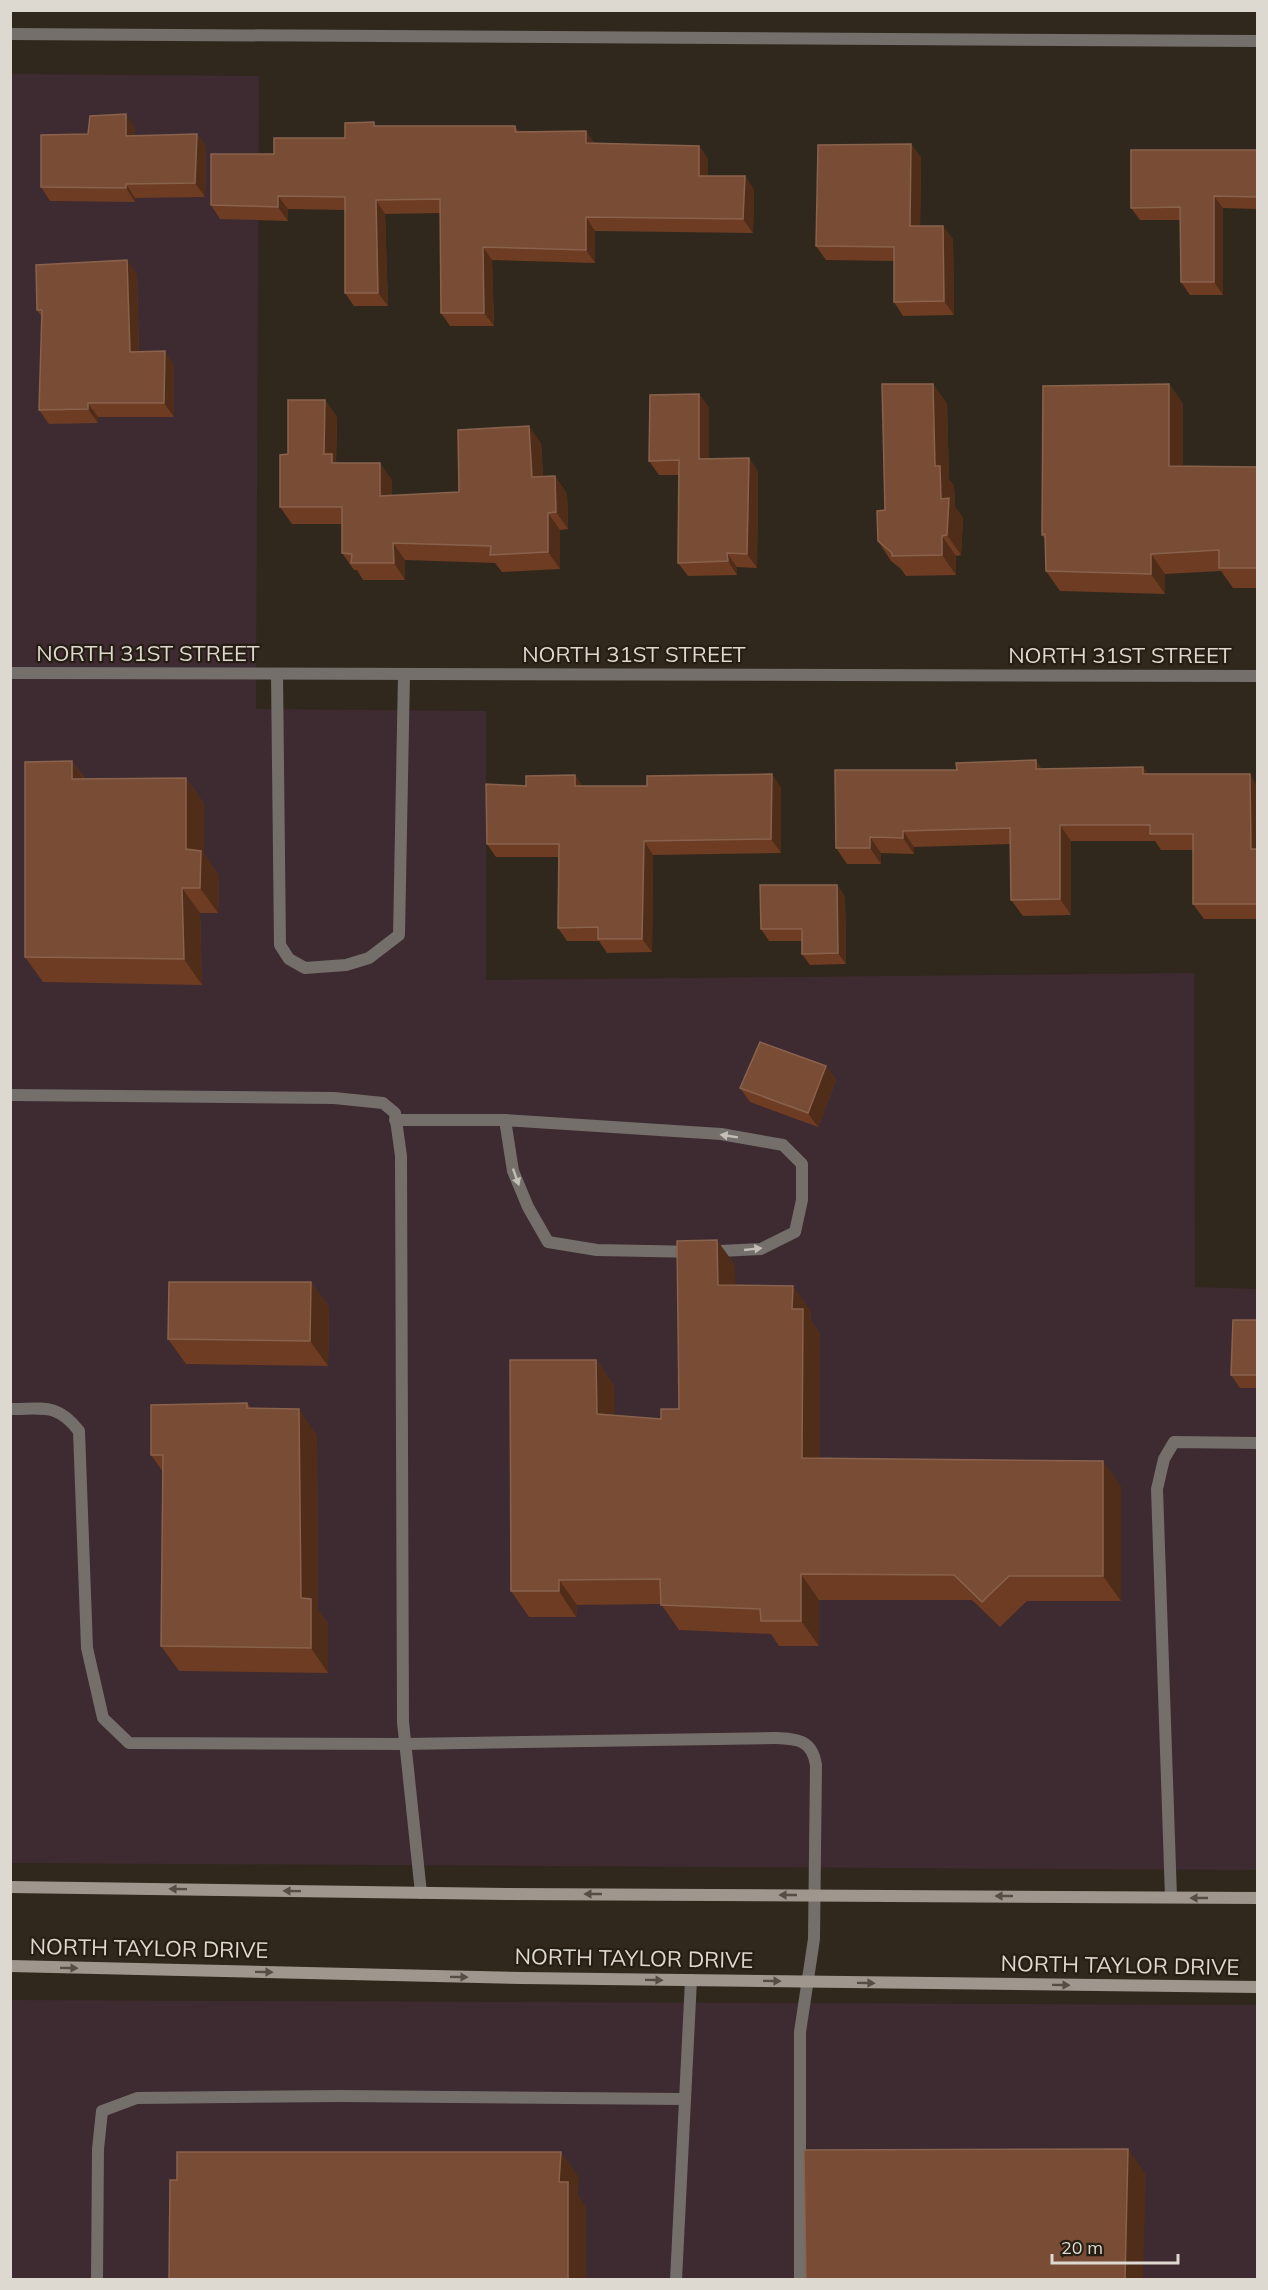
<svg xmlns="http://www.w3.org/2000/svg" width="1268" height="2290" font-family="Mulish,sans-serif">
<rect width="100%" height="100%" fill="#30281d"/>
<g fill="#3e2a31">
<path d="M 10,74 L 259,76 L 256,709 L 486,711 L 486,980 L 1194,973 L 1195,1287 L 1257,1289 L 1257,1870 L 11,1863 Z"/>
<path d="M 10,2000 L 1257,2005 L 1257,2279 L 11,2279 Z"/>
</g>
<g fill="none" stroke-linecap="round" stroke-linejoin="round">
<g stroke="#746f6a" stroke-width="12">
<path d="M 277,674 L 280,945 L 289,959 L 305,968 L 346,965 L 369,958 L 399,935 L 404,674"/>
<path d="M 10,1095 L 334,1098 L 383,1103 L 395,1113 L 401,1156 L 403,1722 L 421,1893"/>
<path d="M 395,1120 L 505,1120 L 721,1134 L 783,1145 L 802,1164 L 802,1200 L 795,1232 L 761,1249 L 700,1252 L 597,1250 L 548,1242 L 528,1207 L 513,1171 L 505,1120"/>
<path d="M 10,1409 C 44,1409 57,1403 79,1431 L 87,1648 L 103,1718 L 129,1743 L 404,1744 L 774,1738 C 797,1739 812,1739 816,1765 L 814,1939 L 800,2032 L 800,2280"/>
<path d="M 1171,1897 L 1157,1489 L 1164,1459 L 1174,1442 L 1258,1443"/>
<path d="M 97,2280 L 98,2149 L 102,2111 L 137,2098 L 341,2096 L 685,2099"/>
<path d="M 676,2280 L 691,1980"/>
</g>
<g stroke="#746f6a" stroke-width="12">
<path d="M 10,34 L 1258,41"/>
<path d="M 10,673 L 1258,676"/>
</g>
<g stroke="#9f968e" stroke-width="12">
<path d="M 10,1887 L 507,1894 L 1258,1898"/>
<path d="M 10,1966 L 522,1978 L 1258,1987"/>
</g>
</g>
<g fill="#6d3c22">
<path d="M 377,126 L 515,126 L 518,131 L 586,131 L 594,143 L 699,146 L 708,159 L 708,176 L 745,176 L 754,190 L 753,233 L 595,231 L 595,263 L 492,260 L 494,326 L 450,326 L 441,313 L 440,213 L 385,214 L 388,306 L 354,306 L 345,293 L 345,210 L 288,209 L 288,221 L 220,219 L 211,205 L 274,154 L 345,138 Z"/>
<path d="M 135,128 L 135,136 L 197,134 L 206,147 L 205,197 L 135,198 L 135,202 L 50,201 L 41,187 L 88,134 Z"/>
<path d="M 911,144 L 921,158 L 920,226 L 953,239 L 954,315 L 903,316 L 894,302 L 894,261 L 826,260 L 816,246 Z"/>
<path d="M 1257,150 L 1257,209 L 1223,208 L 1223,295 L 1190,295 L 1181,282 L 1180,220 L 1140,220 L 1131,208 Z"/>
<path d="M 137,274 L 139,352 L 174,365 L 174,417 L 98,417 L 98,423 L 49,424 L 39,410 L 42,317 L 37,310 Z"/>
<path d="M 933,384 L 947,404 L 949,479 L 954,486 L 955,507 L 963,518 L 961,555 L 956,556 L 956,575 L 906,576 L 901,569 L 891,561 L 878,541 L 885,510 Z"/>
<path d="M 1169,384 L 1183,404 L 1183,466 L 1257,467 L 1257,588 L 1233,588 L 1221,571 L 1165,574 L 1165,594 L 1060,591 L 1046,571 L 1046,540 L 1042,535 Z"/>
<path d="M 699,394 L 709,408 L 709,459 L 749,458 L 758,472 L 757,568 L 737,567 L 737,575 L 688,576 L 678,563 L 679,475 L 659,475 L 649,461 Z"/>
<path d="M 325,400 L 337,417 L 336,461 L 338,463 L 392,480 L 392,496 L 459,492 L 541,443 L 543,477 L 555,476 L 567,494 L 568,529 L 560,530 L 560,569 L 502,572 L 495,563 L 405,560 L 405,580 L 363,580 L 357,570 L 354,570 L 342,553 L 342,524 L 292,524 L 280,507 L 288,454 Z"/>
<path d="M 72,761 L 85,779 L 186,778 L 204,804 L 204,854 L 219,876 L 218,913 L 200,913 L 202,985 L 43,982 L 25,957 Z"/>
<path d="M 1143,767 L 1148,774 L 1257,785 L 1257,919 L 1204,919 L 1193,904 L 1193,850 L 1161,850 L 1155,841 L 1071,841 L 1071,915 L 1023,916 L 1011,900 L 1011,844 L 914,847 L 914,854 L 881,853 L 881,864 L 847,864 L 836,848 L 1042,769 Z"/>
<path d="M 575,775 L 582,786 L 781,787 L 781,853 L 653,855 L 652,952 L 607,953 L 599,941 L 567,941 L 558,928 L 559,857 L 496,857 L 487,844 L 526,786 Z"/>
<path d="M 837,885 L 845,897 L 846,964 L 810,965 L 802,954 L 802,941 L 769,941 L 761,929 Z"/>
<path d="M 826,1066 L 836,1080 L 818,1127 L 750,1102 L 740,1088 Z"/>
<path d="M 735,1265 L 735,1285 L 811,1311 L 810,1319 L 820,1334 L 820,1459 L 1121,1486 L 1121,1601 L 1027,1601 L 1000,1627 L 972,1600 L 819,1600 L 819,1646 L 779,1646 L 771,1634 L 679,1630 L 661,1604 L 577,1605 L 576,1617 L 529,1617 L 511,1591 L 596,1360 L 614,1386 L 614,1415 L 661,1419 L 679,1409 Z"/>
<path d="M 311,1282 L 329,1307 L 328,1366 L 186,1364 L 168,1339 Z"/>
<path d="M 1257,1320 L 1257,1388 L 1240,1388 L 1231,1375 Z"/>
<path d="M 247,1403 L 251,1408 L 317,1435 L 318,1610 L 328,1624 L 328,1673 L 179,1671 L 161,1646 L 163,1472 L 151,1455 Z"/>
</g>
<g fill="#502d18">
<path d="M 126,114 L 135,128 L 135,150 L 126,136 Z"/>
<path d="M 586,131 L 595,144 L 586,143 Z"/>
<path d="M 197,134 L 206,147 L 205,197 L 195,183 Z"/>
<path d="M 911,144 L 921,158 L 920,239 L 910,226 Z"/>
<path d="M 699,146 L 708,159 L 708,189 L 699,176 Z"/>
<path d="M 745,176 L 754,190 L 753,233 L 743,219 Z"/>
<path d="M 126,184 L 135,198 L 135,202 L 126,188 Z"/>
<path d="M 278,196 L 288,209 L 288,221 L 278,207 Z"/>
<path d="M 1214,196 L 1223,208 L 1223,295 L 1214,282 Z"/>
<path d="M 376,200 L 385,214 L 388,306 L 378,293 Z"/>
<path d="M 586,217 L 595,231 L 595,263 L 586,250 Z"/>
<path d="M 943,226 L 953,239 L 954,315 L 944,301 Z"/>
<path d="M 483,247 L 492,260 L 494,326 L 484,313 Z"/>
<path d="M 127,260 L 137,274 L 139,366 L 130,352 Z"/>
<path d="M 165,351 L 174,365 L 174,417 L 164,403 Z"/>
<path d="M 933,384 L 947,404 L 949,479 L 954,486 L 955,507 L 963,518 L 961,555 L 947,535 L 935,466 Z"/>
<path d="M 1169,384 L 1183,404 L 1183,486 L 1169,466 Z"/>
<path d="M 699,394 L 709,408 L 709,473 L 699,459 Z"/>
<path d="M 325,400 L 337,417 L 336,461 L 344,471 L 344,480 L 324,454 Z"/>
<path d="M 88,403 L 98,417 L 98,423 L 88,409 Z"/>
<path d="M 529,426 L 541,443 L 544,495 L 532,477 Z"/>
<path d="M 749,458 L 758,472 L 757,568 L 747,554 Z"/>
<path d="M 380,463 L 392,480 L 392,513 L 380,496 Z"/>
<path d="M 555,476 L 567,494 L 568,529 L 556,512 Z"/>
<path d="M 548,513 L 560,530 L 560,569 L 548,552 Z"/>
<path d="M 942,536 L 956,556 L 956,575 L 942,555 Z"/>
<path d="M 393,543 L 405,560 L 405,580 L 394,563 Z"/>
<path d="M 727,553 L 737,567 L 737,575 L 728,561 Z"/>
<path d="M 1151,554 L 1165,574 L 1165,594 L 1151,574 Z"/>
<path d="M 1036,760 L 1047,776 L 1036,769 Z"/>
<path d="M 72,761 L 89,786 L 72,779 Z"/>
<path d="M 1143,767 L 1154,782 L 1143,774 Z"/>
<path d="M 772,774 L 781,787 L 781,853 L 771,839 Z"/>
<path d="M 1250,774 L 1257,785 L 1257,858 L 1251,849 Z"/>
<path d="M 575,775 L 584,789 L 575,786 Z"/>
<path d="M 186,778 L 204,804 L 204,854 L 219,876 L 218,913 L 200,888 L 186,849 Z"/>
<path d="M 1060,825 L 1071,841 L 1071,915 L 1060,899 Z"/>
<path d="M 903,831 L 914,847 L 914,854 L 903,838 Z"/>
<path d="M 870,837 L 881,853 L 881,864 L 870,848 Z"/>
<path d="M 644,841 L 653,855 L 652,952 L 642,939 Z"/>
<path d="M 837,885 L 845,897 L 846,964 L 838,953 Z"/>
<path d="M 182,888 L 200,913 L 202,985 L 184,959 Z"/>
<path d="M 826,1066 L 836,1080 L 818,1127 L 808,1113 Z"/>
<path d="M 717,1240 L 735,1265 L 736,1310 L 718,1285 Z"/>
<path d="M 311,1282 L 329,1307 L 328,1366 L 310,1341 Z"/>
<path d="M 793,1286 L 811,1311 L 810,1319 L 820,1334 L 820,1484 L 802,1458 L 792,1309 Z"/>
<path d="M 596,1360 L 614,1386 L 615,1439 L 597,1414 Z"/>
<path d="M 299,1409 L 317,1435 L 318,1610 L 328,1624 L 328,1673 L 311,1648 L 301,1598 Z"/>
<path d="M 1103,1461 L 1121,1486 L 1121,1601 L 1103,1576 Z"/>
<path d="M 801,1574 L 819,1600 L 819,1646 L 801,1621 Z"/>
<path d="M 559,1580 L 577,1605 L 576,1617 L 559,1591 Z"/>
<path d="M 1128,2149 L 1146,2174 L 1143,2280 L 1125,2280 Z"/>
<path d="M 561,2152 L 579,2177 L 578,2195 L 586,2207 L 586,2280 L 568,2280 L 559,2182 Z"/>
</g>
<g fill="#794d35" stroke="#89624d" stroke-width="1.5">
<path d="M 126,114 L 126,136 L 197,134 L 195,183 L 126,184 L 126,188 L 41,187 L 41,135 L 88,134 L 90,116 Z"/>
<path d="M 374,122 L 374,126 L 515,126 L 515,132 L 586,131 L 586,143 L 699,146 L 699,176 L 745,176 L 743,219 L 586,217 L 586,250 L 483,247 L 484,313 L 441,313 L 440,199 L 376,200 L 378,293 L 345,293 L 345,197 L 278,196 L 278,207 L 211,205 L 211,154 L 274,154 L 274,138 L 345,138 L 345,123 Z"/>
<path d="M 911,144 L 910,226 L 943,226 L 944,301 L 894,302 L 894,247 L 816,246 L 818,145 Z"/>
<path d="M 1131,150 L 1257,150 L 1257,197 L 1214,196 L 1214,282 L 1181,282 L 1180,207 L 1131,208 Z"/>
<path d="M 127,260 L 130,352 L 165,351 L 164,403 L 88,403 L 88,409 L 39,410 L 42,310 L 37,310 L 36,265 Z"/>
<path d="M 882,384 L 933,384 L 935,466 L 940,466 L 941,499 L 949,498 L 947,535 L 942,536 L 942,555 L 892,556 L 892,553 L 878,541 L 877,511 L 885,510 Z"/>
<path d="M 1169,384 L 1169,466 L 1257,467 L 1257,568 L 1219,568 L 1219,550 L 1151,554 L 1151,574 L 1046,571 L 1045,534 L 1042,535 L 1043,386 Z"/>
<path d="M 699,394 L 699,459 L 749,458 L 747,554 L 727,553 L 728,561 L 678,563 L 679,460 L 649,461 L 650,395 Z"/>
<path d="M 288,400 L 325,400 L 324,454 L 332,454 L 332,463 L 380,463 L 380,496 L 459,492 L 458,430 L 529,426 L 532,477 L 555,476 L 556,512 L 548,513 L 548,552 L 490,555 L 491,546 L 393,543 L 394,563 L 351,563 L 352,554 L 342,553 L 342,507 L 280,507 L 280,455 L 288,454 Z"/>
<path d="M 1036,760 L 1036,769 L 1143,767 L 1143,774 L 1250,774 L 1251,849 L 1257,849 L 1257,904 L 1193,904 L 1193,834 L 1150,834 L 1150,825 L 1060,825 L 1060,899 L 1011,900 L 1010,828 L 903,831 L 903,838 L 870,837 L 870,848 L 836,848 L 835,770 L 957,770 L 956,763 Z"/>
<path d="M 72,761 L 72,779 L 186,778 L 186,849 L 201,851 L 200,888 L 182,888 L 184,959 L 25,957 L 25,762 Z"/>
<path d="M 772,774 L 771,839 L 644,841 L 642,939 L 598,939 L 598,927 L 558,928 L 559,844 L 487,844 L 486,784 L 526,786 L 526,776 L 575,775 L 575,786 L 647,786 L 647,776 Z"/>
<path d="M 760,885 L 837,885 L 838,953 L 802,954 L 802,929 L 761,929 Z"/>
<path d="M 760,1042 L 826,1066 L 808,1113 L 740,1088 Z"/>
<path d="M 717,1240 L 718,1285 L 793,1286 L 792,1309 L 803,1309 L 802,1458 L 1103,1461 L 1103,1576 L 1009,1576 L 982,1602 L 954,1575 L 801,1574 L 801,1621 L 761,1621 L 760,1609 L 661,1605 L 660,1579 L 559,1580 L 559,1591 L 511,1591 L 510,1360 L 596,1360 L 597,1414 L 661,1419 L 661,1409 L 679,1409 L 677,1241 Z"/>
<path d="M 169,1282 L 311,1282 L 310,1341 L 168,1339 Z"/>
<path d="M 1233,1320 L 1257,1320 L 1257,1375 L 1231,1375 Z"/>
<path d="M 247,1403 L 247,1408 L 299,1409 L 301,1598 L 311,1599 L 311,1648 L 161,1646 L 163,1455 L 151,1455 L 151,1405 Z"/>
<path d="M 1128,2149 L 1125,2280 L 806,2280 L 804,2150 Z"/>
<path d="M 177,2152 L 561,2152 L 559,2182 L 568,2182 L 568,2280 L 169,2280 L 170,2180 L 177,2180 Z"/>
</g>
<defs><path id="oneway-solid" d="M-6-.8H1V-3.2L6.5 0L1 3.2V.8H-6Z" transform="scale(1.5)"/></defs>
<g fill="#c3beb6">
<use href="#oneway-solid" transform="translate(729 1136) rotate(-171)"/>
<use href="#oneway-solid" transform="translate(516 1177) rotate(70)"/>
<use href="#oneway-solid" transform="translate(753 1249) rotate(-6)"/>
</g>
<g fill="#564e44">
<use href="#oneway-solid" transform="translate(178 1889) rotate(-179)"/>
<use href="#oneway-solid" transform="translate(292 1891) rotate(-179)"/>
<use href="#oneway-solid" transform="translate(593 1894) rotate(-180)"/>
<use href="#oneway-solid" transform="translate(788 1895) rotate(-180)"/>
<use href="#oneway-solid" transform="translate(1004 1896) rotate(-180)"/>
<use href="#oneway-solid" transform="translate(1199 1898) rotate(-180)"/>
<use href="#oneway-solid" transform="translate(69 1968) rotate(1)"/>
<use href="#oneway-solid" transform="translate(264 1972) rotate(1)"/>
<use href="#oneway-solid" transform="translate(459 1977) rotate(1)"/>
<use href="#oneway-solid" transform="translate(654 1980) rotate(1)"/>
<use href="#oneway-solid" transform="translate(772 1981) rotate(1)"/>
<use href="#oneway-solid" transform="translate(866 1983) rotate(1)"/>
<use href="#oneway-solid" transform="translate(1061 1985) rotate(1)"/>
</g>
<g text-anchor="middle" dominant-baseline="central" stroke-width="4.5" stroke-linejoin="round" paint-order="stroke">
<g font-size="22" fill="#ddd8d0" stroke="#261e13">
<text x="148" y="653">NORTH 31ST STREET</text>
<text x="634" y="654">NORTH 31ST STREET</text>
<text x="1120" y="655">NORTH 31ST STREET</text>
<text transform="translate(149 1948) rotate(1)">NORTH TAYLOR DRIVE</text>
<text transform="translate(634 1958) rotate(1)">NORTH TAYLOR DRIVE</text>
<text transform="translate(1120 1965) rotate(1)">NORTH TAYLOR DRIVE</text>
</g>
</g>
<rect width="1268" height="2290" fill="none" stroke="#ddd8d0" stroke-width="24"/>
<path d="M1052 2254v9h126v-9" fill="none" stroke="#ddd8d0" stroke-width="3"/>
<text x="1061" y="2254" font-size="18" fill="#ddd8d0" stroke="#261e13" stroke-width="4.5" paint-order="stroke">20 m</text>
</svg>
